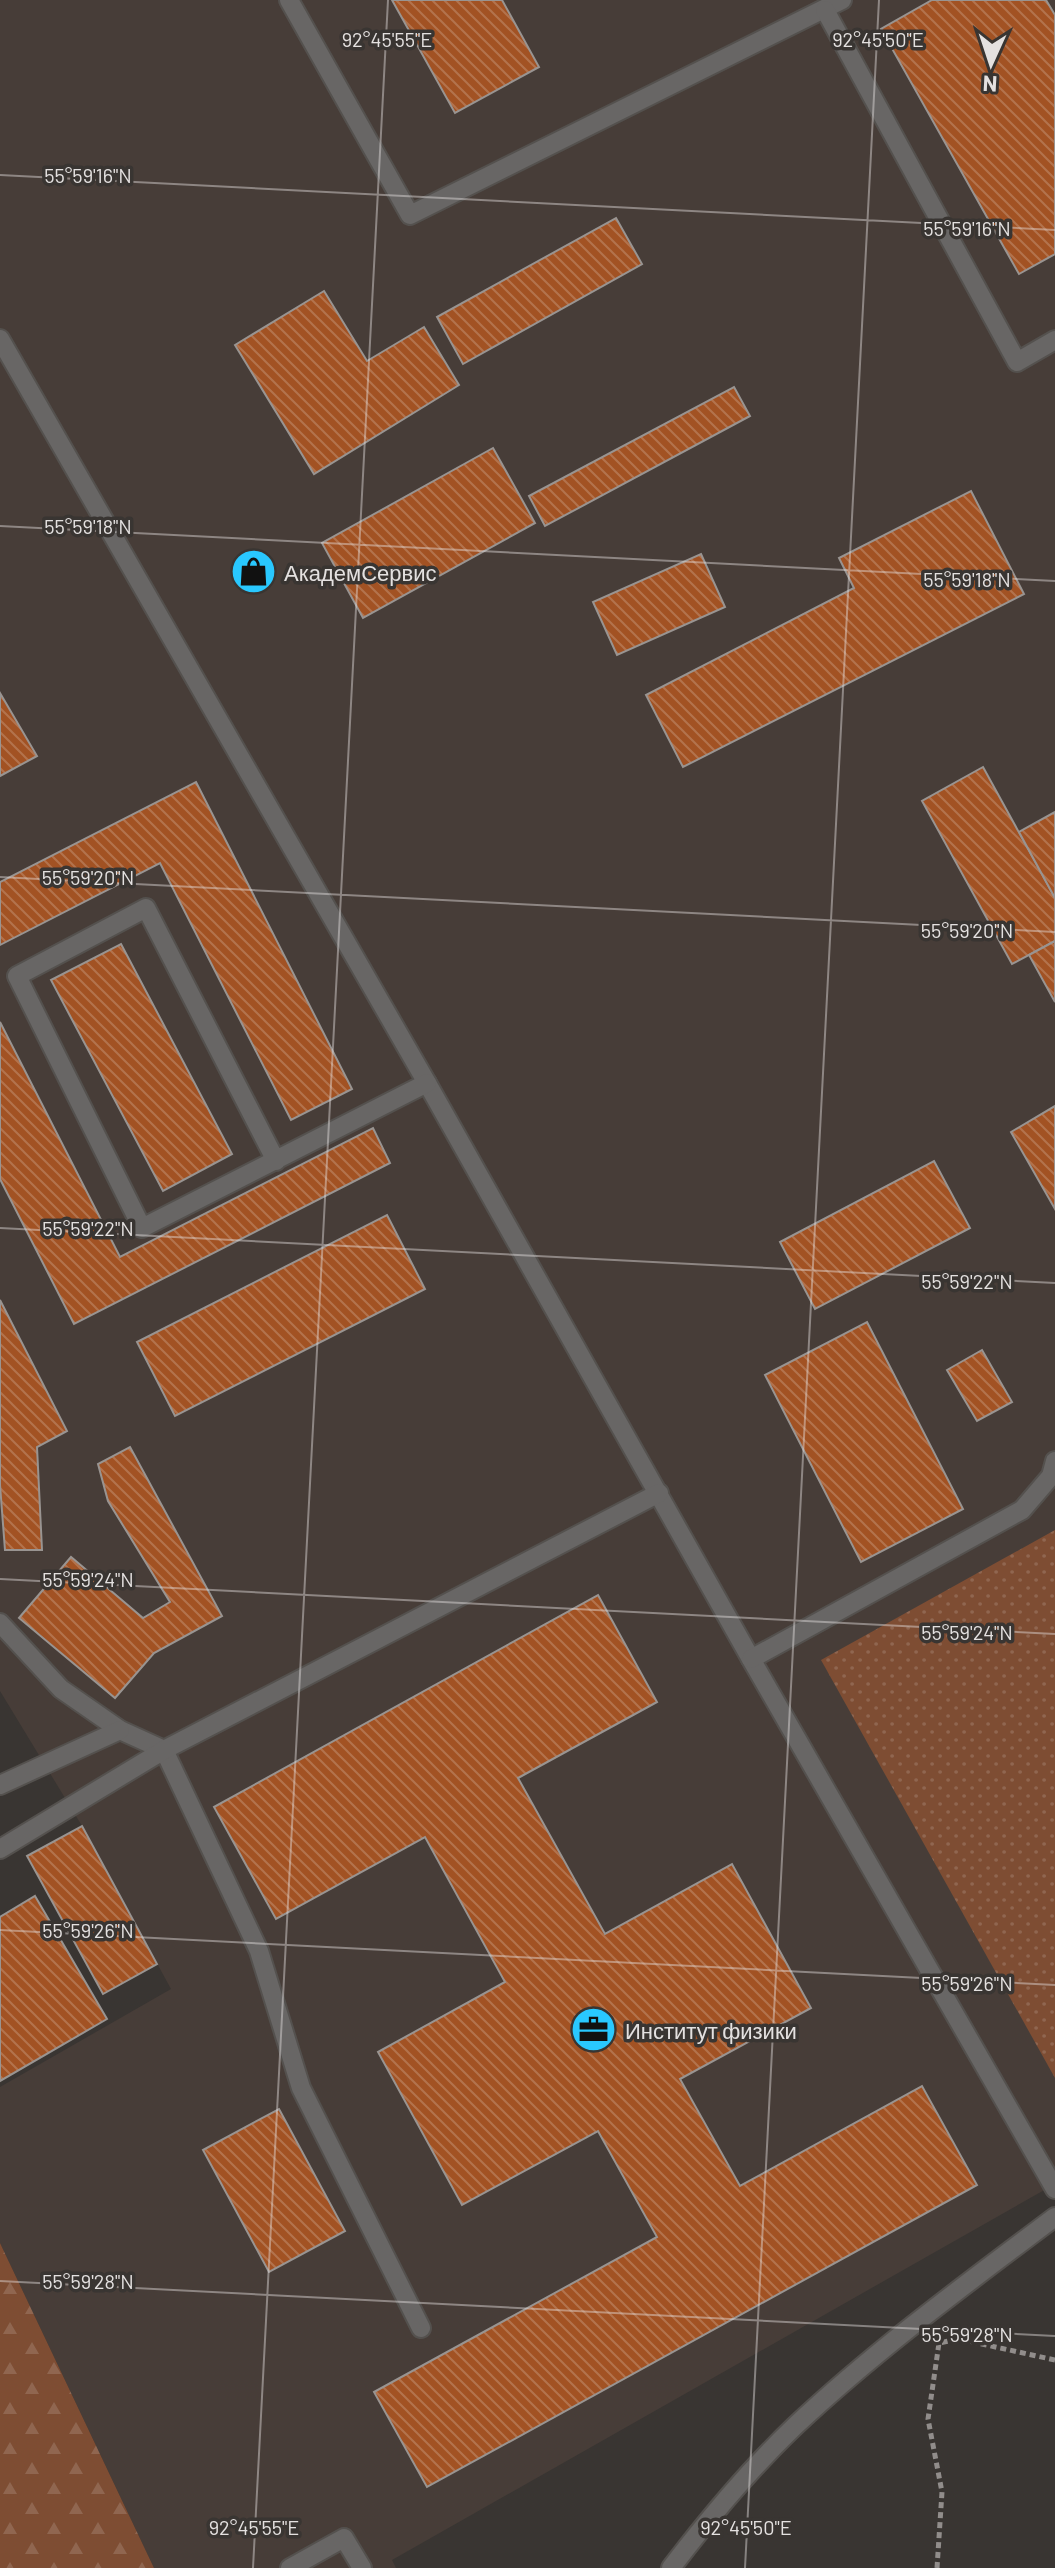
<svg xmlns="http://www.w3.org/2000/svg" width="1055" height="2568" font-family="Barlow,sans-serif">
<defs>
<pattern id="grass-dots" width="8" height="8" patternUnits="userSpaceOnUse" patternTransform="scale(2)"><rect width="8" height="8" fill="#7e4d33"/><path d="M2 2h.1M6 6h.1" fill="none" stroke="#906650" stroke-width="1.8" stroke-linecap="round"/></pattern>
<pattern id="forest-firs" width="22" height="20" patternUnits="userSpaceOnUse" patternTransform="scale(2)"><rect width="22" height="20" fill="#7e4d33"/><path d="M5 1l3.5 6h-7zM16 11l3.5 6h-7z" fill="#906650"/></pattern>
<pattern id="building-back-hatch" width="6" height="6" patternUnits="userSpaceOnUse" patternTransform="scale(2)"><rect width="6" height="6" fill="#a25223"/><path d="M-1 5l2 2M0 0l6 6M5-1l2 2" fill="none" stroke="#b3734d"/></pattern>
</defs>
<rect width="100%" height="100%" fill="#393532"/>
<path fill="#473d38" d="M 0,0 L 1055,0 L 1055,2184 L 392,2560 L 396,2568 L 154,2568 L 0,2243 L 0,2087 L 171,1989 L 82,1826 L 0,1691 Z"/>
<path fill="url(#grass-dots)" d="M 1055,1530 L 1055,2078 L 821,1660 Z"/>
<path fill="url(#forest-firs)" d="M 0,2243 L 154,2568 L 0,2568 Z"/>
<g fill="url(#building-back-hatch)" stroke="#999491" stroke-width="2">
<path d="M 392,0 L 502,0 L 539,67 L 455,113 Z"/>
<path d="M 932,0 L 1046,0 L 1055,15 L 1055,254 L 1019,274 L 881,29 Z"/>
<path d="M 616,218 L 642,264 L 463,364 L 437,317 Z"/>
<path d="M 324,291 L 367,361 L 424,327 L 459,385 L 314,474 L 235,345 Z"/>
<path d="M 734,387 L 750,416 L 545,526 L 529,496 Z"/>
<path d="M 493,448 L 535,523 L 363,618 L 322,543 Z"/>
<path d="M 971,491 L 1024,594 L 683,767 L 646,695 L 854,588 L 839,558 Z"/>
<path d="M 701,554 L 725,607 L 617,655 L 593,602 Z"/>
<path d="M 0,693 L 37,756 L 0,776 Z"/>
<path d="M 983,767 L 1055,898 L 1055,941 L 1012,964 L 922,801 Z"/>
<path d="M 196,782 L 352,1089 L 291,1120 L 160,863 L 0,945 L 0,882 Z"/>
<path d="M 1055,812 L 1055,898 L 1019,832 Z"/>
<path d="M 1055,941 L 1055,1002 L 1029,955 Z"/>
<path d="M 121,944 L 232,1154 L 163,1191 L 51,980 Z"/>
<path d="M 0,1022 L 120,1257 L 373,1128 L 390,1163 L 74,1324 L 0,1179 Z"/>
<path d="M 1055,1106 L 1055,1209 L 1011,1132 Z"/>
<path d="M 934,1161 L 970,1228 L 815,1309 L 780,1242 Z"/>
<path d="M 387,1215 L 425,1289 L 175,1416 L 137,1342 Z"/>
<path d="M 0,1300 L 67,1431 L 37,1447 L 42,1550 L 5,1550 L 0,1485 Z"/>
<path d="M 867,1322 L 963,1509 L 861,1562 L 765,1375 Z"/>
<path d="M 982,1350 L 1012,1402 L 977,1421 L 947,1370 Z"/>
<path d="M 130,1447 L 222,1616 L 154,1653 L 115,1698 L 19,1618 L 71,1557 L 143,1618 L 170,1602 L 108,1501 L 98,1464 Z"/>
<path d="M 598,1595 L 657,1702 L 518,1778 L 605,1934 L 732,1864 L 811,2008 L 680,2079 L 740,2186 L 922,2086 L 977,2185 L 427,2487 L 374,2392 L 657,2237 L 598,2131 L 462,2205 L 378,2052 L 505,1982 L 425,1837 L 276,1919 L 214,1807 Z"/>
<path d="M 82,1826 L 157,1964 L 103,1994 L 27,1856 Z"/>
<path d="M 35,1896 L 107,2019 L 0,2081 L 0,1917 Z"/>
<path d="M 279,2109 L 345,2231 L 269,2272 L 203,2150 Z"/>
</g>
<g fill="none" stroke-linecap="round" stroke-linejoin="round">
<defs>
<g id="service">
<path d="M 289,0 L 410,215 L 842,0"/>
<path d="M 825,10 L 1017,362 L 1055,340"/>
<path d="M 0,339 L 427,1083 L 751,1659 L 1055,2189"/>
<path d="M 276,1161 L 146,908 L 17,976 L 142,1228 L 427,1083"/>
<path d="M 0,1623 L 61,1689 L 120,1730 L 164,1750 L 259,1951 L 301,2088 L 421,2328"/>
<path d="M 751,1659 L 1022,1510 L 1051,1476 L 1055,1461"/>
<path d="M 0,1785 L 120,1730"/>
<path d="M 0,1849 L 164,1750 L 659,1493"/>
<path d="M 290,2568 L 344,2538 L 362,2568"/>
<path d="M 671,2568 C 709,2518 750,2469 795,2426 C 876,2350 966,2284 1055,2217"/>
</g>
</defs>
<use href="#service" stroke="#54514e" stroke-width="22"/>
<path stroke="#918d8b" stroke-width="5" stroke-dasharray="6 4" stroke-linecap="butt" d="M 937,2568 L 942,2492 L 928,2419 L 939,2343 L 959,2339 L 1055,2360"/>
<use href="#service" stroke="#686665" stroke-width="18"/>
</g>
<path fill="none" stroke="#e4e1e0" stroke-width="2" stroke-opacity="0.45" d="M 0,175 L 1055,230M 0,526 L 1055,581M 0,877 L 1055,932M 0,1228 L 1055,1283M 0,1579 L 1055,1634M 0,1930 L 1055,1985M 0,2281 L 1055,2336M 253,2568 L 388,0M 745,2568 L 879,0"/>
<defs>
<symbol id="shop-disc" viewBox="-11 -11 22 22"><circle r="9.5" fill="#29c8ff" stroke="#393532"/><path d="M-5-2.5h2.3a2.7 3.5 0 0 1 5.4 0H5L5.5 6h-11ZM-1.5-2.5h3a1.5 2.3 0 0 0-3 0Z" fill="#111"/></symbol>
<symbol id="office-disc" viewBox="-11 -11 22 22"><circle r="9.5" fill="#29c8ff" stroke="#393532"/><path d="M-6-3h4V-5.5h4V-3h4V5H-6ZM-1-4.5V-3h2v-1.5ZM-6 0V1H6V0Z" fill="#111"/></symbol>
</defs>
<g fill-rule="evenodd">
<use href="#shop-disc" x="228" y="546" width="51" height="51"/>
<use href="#office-disc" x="568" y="2004" width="51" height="51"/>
</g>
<g text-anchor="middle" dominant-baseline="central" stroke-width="7" stroke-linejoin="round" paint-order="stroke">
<g font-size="22" fill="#e4e1e0" stroke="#393532" text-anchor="start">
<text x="284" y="572">АкадемСервис</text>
<text x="625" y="2030">Институт физики</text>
</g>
</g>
<g font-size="20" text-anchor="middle" fill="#e4e1e0" stroke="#393532" stroke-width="7" stroke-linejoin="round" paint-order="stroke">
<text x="387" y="47">92°45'55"E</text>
<text x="878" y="47">92°45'50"E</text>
<text x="88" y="183">55°59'16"N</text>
<text x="967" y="236">55°59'16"N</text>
<text x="88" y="534">55°59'18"N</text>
<text x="967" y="587">55°59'18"N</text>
<text x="88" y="885">55°59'20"N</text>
<text x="967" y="938">55°59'20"N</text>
<text x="88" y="1236">55°59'22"N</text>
<text x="967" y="1289">55°59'22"N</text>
<text x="88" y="1587">55°59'24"N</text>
<text x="967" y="1640">55°59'24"N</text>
<text x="88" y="1938">55°59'26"N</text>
<text x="967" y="1991">55°59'26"N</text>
<text x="88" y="2289">55°59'28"N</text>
<text x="967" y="2342">55°59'28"N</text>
<text x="254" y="2535">92°45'55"E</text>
<text x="746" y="2535">92°45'50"E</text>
</g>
<g transform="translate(991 64) rotate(183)" stroke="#393532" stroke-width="6" paint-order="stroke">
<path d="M0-6L14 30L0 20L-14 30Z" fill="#e4e1e0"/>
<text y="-12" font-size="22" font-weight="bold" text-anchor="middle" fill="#e4e1e0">N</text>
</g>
</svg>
